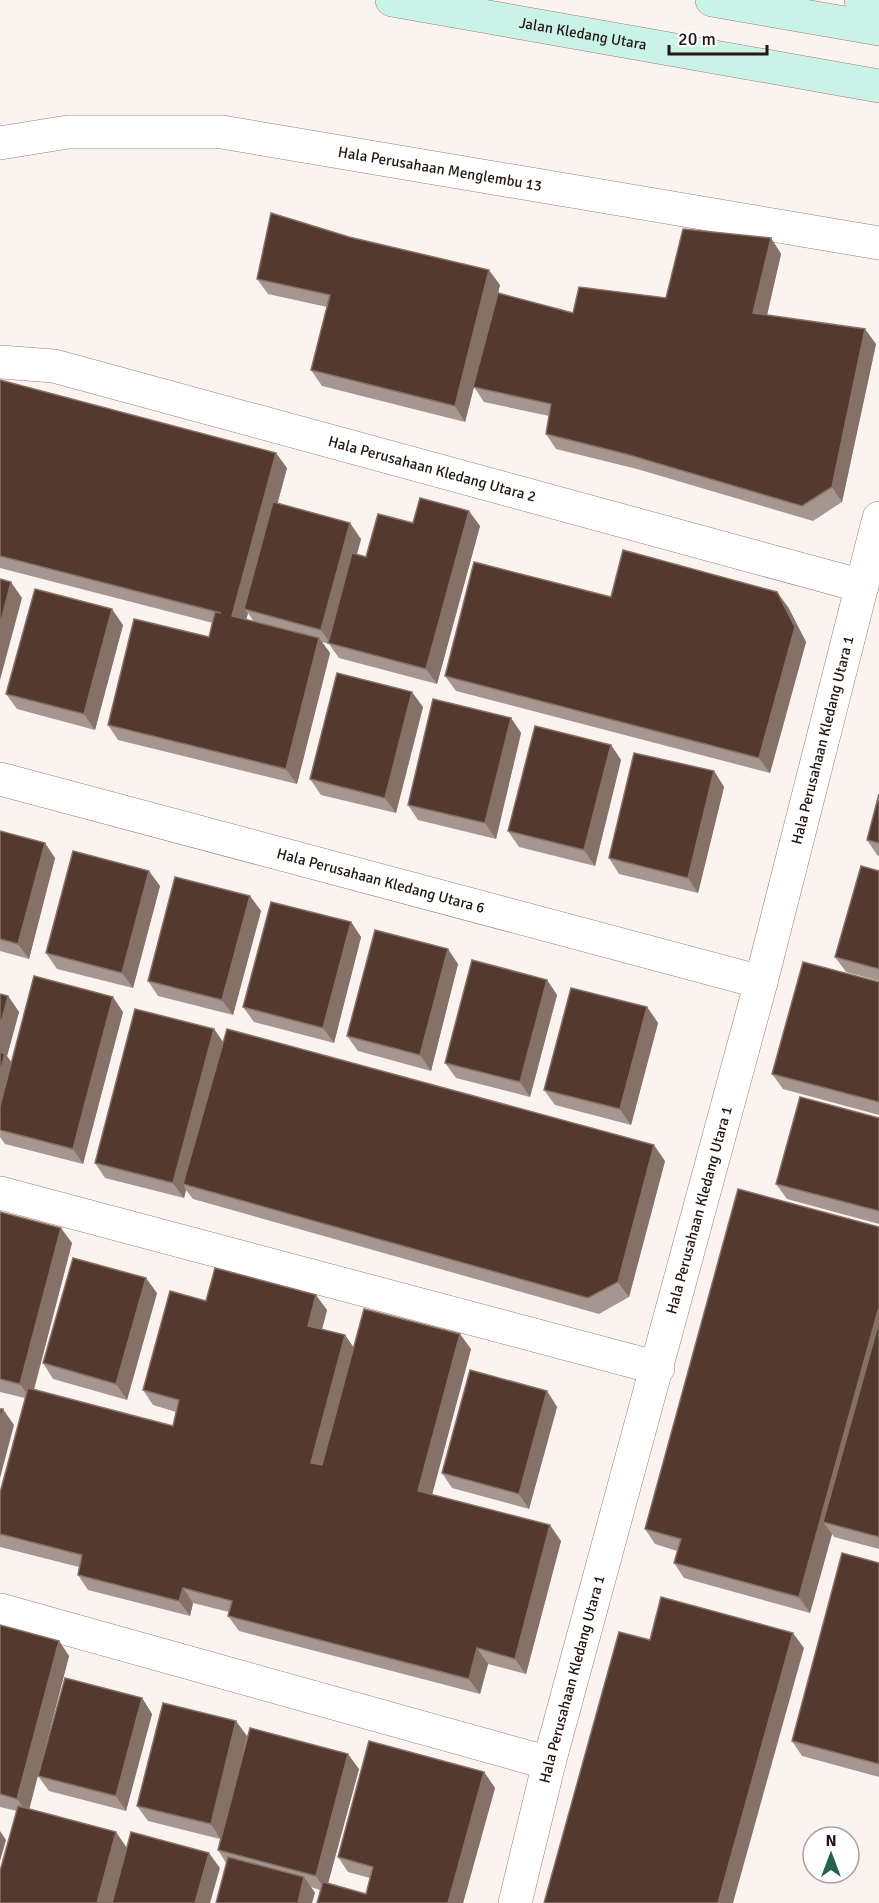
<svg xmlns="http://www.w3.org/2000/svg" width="879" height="1903" font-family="Signika,sans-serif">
<rect width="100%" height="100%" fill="#faf3f0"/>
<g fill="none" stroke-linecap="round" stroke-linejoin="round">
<defs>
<g id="street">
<path id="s1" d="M 0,143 L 68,132 L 222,132 L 879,243"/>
<path id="s2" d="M 0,362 L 54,366 L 862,586"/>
<path id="s3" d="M 0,779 L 761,982"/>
<path d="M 0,1193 L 658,1368"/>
<path d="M 0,1610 L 549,1763"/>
<path id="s4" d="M 515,1903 L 549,1763 L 761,982 L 879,518"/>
</g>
<g id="secondary">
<path id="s5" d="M 392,0 L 879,86"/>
<path d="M 712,0 L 879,29"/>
<path d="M 861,0 L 879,1"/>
</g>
</defs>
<use href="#street" stroke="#9d7e71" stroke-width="34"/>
<use href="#secondary" stroke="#9d7e71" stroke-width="34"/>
<use href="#street" stroke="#fff" stroke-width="33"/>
<use href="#secondary" stroke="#c9f3e6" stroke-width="33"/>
</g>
<g fill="#a7968f" fill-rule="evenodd">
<path d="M 771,238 L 781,254 L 767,315 L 876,344 L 842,502 L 813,521 L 637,469 L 556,449 L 546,434 L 549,416 L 484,402 L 474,387 L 465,422 L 322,386 L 311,370 L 327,307 L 268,294 L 257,279 L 500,285 L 498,293 L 573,313 L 666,298 Z"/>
<path d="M 0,380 L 287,468 L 277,504 L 361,539 L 357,554 L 366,557 L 413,523 L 480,526 L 437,684 L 339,658 L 329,644 L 322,642 L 330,653 L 297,784 L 118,740 L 108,725 L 209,637 L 213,623 L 0,568 ZM 248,613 L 254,622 L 246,620 Z"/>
<path d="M 611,597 L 788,607 L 806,642 L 770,773 L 456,691 L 445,676 Z"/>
<path d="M 123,625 L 95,730 L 17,709 L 6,694 Z"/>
<path d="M 423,707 L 396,813 L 321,795 L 310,779 Z"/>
<path d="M 511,718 L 521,733 L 496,839 L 418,820 L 408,805 Z"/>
<path d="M 611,745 L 621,760 L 595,866 L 519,847 L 508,831 Z"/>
<path d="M 714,771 L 724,787 L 698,893 L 619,874 L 609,858 Z"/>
<path d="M 879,794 L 879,856 L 877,855 L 867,840 Z"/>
<path d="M 0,831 L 55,858 L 29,959 L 0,951 Z"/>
<path d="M 879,871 L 879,981 L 846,972 L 835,957 Z"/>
<path d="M 160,886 L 133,988 L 57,969 L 46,953 Z"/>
<path d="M 250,896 L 261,911 L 233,1015 L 158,996 L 148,981 Z"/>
<path d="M 351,922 L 361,937 L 334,1043 L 254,1022 L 243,1007 Z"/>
<path d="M 458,964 L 431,1071 L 358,1051 L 347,1036 Z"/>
<path d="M 547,980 L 557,995 L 530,1097 L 456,1078 L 445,1063 Z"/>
<path d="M 879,982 L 879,1115 L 783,1089 L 772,1074 Z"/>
<path d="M 8,996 L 19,1012 L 7,1056 L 11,1063 L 123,1012 L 83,1164 L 5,1144 L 0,1137 Z"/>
<path d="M 647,1007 L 658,1023 L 631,1125 L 555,1105 L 544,1090 Z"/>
<path d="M 214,1029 L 223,1042 L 665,1161 L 629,1297 L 599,1314 L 193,1199 L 186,1190 L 184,1198 L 105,1178 L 95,1163 Z"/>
<path d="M 879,1118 L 879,1224 L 787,1199 L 776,1184 Z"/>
<path d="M 0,1212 L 72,1243 L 34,1390 L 173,1426 L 176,1412 L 153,1405 L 143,1390 L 206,1301 L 327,1310 L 322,1329 L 345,1335 L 353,1347 L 471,1349 L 432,1495 L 561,1541 L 526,1674 L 488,1664 L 480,1694 L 239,1631 L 228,1616 L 229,1612 L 193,1603 L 190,1616 L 88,1590 L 78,1575 L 79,1567 L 0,1547 L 0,1493 L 25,1398 L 0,1392 Z"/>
<path d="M 879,1227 L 879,1549 L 834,1537 L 832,1534 L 810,1613 L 684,1578 L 674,1563 L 677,1551 L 655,1544 L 645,1529 Z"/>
<path d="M 157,1293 L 127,1400 L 53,1379 L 43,1363 Z"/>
<path d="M 547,1391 L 557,1407 L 529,1509 L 452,1488 L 442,1473 Z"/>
<path d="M 879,1563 L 879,1777 L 802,1756 L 792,1741 Z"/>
<path d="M 0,1625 L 59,1641 L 69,1656 L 29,1809 L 127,1848 L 112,1903 L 0,1903 L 17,1811 L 0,1807 Z"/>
<path d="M 142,1698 L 152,1714 L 126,1811 L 49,1791 L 38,1776 Z"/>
<path d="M 247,1736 L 233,1791 L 359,1769 L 328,1883 L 366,1894 L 370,1878 L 348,1872 L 338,1857 L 484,1772 L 495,1788 L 463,1903 L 317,1903 L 320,1890 L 311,1887 L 315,1893 L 226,1863 L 218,1850 L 220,1839 L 148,1821 L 137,1806 Z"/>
</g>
<g fill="#867168">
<path d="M 771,238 L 781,254 L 764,328 L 753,313 Z"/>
<path d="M 489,270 L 500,285 L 465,422 L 455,406 Z"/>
<path d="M 865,329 L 876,344 L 842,502 L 832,487 Z"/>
<path d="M 276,453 L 287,468 L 249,610 L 244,609 L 248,613 L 243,632 L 232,616 Z"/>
<path d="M 469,511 L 480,526 L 437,684 L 426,669 Z"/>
<path d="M 350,523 L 361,539 L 332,644 L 330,643 L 321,630 Z"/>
<path d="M 11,582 L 22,598 L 0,680 L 0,625 Z"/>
<path d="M 777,592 L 788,607 L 806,642 L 770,773 L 759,758 Z"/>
<path d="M 112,609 L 123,625 L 95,730 L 84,714 Z"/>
<path d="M 319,638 L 330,653 L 297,784 L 286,769 Z"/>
<path d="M 412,692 L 423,707 L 396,813 L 385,798 Z"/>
<path d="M 511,718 L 521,733 L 496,839 L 485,823 Z"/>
<path d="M 611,745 L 621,760 L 595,866 L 584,850 Z"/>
<path d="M 714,771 L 724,787 L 698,893 L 688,878 Z"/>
<path d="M 45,843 L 55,858 L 29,959 L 18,944 Z"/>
<path d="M 149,871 L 160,886 L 133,988 L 122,973 Z"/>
<path d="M 250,896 L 261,911 L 233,1015 L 222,1000 Z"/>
<path d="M 351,922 L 361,937 L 334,1043 L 323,1028 Z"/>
<path d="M 448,949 L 458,964 L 431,1071 L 420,1055 Z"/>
<path d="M 547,980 L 557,995 L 530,1097 L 520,1082 Z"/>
<path d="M 8,996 L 19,1012 L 7,1056 L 16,1069 L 0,1128 L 0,1027 Z"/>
<path d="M 113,997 L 123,1012 L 83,1164 L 73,1149 Z"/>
<path d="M 647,1007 L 658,1023 L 631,1125 L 620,1109 Z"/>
<path d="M 214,1029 L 225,1045 L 183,1184 L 186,1190 L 184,1198 L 173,1183 Z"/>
<path d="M 654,1145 L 665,1161 L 629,1297 L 618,1282 Z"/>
<path d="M 61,1228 L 72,1243 L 31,1400 L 20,1384 Z"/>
<path d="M 146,1278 L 157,1293 L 127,1400 L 116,1384 Z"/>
<path d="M 316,1295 L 327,1310 L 319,1341 L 308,1326 Z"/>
<path d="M 879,1307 L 879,1361 L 823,1522 L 832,1534 L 810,1613 L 799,1597 Z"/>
<path d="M 460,1334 L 471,1349 L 429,1506 L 418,1491 Z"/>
<path d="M 345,1335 L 356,1351 L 322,1478 L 311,1463 Z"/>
<path d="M 547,1391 L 557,1407 L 529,1509 L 519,1494 Z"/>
<path d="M 3,1409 L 14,1425 L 0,1478 L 0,1422 Z"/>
<path d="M 550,1525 L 561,1541 L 526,1674 L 515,1659 Z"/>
<path d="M 183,1588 L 193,1603 L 190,1616 L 179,1601 Z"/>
<path d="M 793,1633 L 804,1648 L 733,1903 L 718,1903 Z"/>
<path d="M 59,1641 L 69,1656 L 28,1814 L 17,1799 Z"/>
<path d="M 477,1648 L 488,1664 L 480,1694 L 469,1679 Z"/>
<path d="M 142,1698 L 152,1714 L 126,1811 L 116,1796 Z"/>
<path d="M 236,1721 L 247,1736 L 221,1840 L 211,1824 Z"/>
<path d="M 348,1754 L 359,1769 L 326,1891 L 316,1876 Z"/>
<path d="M 484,1772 L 495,1788 L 463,1903 L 448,1903 Z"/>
<path d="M 0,1831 L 6,1840 L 0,1861 Z"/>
<path d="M 116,1832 L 127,1848 L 112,1903 L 97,1903 Z"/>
<path d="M 209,1853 L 220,1868 L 210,1903 L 195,1903 Z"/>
<path d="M 304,1877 L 315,1893 L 312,1903 L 298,1903 Z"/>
</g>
<g fill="#54392e" stroke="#867168" stroke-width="1.5">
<path d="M 271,213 L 349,237 L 489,270 L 455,406 L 311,370 L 330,295 L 257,279 Z"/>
<path d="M 683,229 L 771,238 L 753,313 L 865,329 L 832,487 L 802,506 L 626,454 L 546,434 L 551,404 L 473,387 L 498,293 L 573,313 L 579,287 L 666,298 Z"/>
<path d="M 0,380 L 276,453 L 232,616 L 319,638 L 286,769 L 108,725 L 134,619 L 209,637 L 215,612 L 221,613 L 0,556 Z"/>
<path d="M 420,498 L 469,511 L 426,669 L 328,643 L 352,553 L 366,557 L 378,514 L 413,523 Z"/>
<path d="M 273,502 L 350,523 L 321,630 L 244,609 Z"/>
<path d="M 623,550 L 777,592 L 795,627 L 759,758 L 445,676 L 474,562 L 611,597 Z"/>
<path d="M 0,579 L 11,582 L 0,625 Z"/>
<path d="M 35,589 L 112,609 L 84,714 L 6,694 Z"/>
<path d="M 337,673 L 412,692 L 385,798 L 310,779 Z"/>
<path d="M 433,699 L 511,718 L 485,823 L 408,805 Z"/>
<path d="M 535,726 L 611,745 L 584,850 L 508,831 Z"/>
<path d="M 634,753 L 714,771 L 688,878 L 609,858 Z"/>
<path d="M 879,794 L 879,843 L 867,840 Z"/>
<path d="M 0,831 L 45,843 L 18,944 L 0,939 Z"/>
<path d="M 73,851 L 149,871 L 122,973 L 46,953 Z"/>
<path d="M 861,866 L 879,871 L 879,969 L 835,957 Z"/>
<path d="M 175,877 L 250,896 L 222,1000 L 148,981 Z"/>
<path d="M 271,902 L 351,922 L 323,1028 L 243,1007 Z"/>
<path d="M 375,930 L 448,949 L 420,1055 L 347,1036 Z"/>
<path d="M 472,960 L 547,980 L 520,1082 L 445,1063 Z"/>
<path d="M 803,962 L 879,982 L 879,1102 L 772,1074 Z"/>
<path d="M 34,976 L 113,997 L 73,1149 L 0,1130 L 0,1106 Z"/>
<path d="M 571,988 L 647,1007 L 620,1109 L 544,1090 Z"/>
<path d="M 0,994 L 8,996 L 0,1027 Z"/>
<path d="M 135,1009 L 214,1029 L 173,1183 L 95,1163 Z"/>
<path d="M 227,1029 L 654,1145 L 618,1282 L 588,1298 L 183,1184 Z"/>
<path d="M 0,1052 L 5,1054 L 0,1072 Z"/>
<path d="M 800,1097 L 879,1118 L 879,1211 L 776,1184 Z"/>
<path d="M 738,1189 L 879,1227 L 879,1307 L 799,1597 L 674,1563 L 681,1539 L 645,1529 Z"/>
<path d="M 0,1212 L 61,1228 L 20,1384 L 0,1379 Z"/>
<path d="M 73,1258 L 146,1278 L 116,1384 L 43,1363 Z"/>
<path d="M 215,1268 L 316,1295 L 308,1326 L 345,1335 L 311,1463 L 322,1465 L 364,1309 L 460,1334 L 418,1491 L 550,1525 L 515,1659 L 477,1648 L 469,1679 L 228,1616 L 232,1601 L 183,1588 L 179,1601 L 78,1575 L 82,1555 L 0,1534 L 0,1493 L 28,1388 L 173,1426 L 179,1400 L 143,1390 L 170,1291 L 206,1301 Z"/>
<path d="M 879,1322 L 879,1537 L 823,1522 Z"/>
<path d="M 470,1370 L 547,1391 L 519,1494 L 442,1473 Z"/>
<path d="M 0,1409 L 3,1409 L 0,1422 Z"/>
<path d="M 842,1553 L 879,1563 L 879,1764 L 792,1741 Z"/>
<path d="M 661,1597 L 793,1633 L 718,1903 L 544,1903 L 619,1632 L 650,1640 Z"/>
<path d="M 0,1625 L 59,1641 L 17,1799 L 0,1794 Z"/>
<path d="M 65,1678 L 142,1698 L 116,1796 L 38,1776 Z"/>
<path d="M 163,1703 L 236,1721 L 211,1824 L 137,1806 Z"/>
<path d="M 250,1728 L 348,1754 L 316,1876 L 218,1850 Z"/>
<path d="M 369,1741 L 484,1772 L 448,1903 L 317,1903 L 323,1882 L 366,1894 L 373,1867 L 338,1857 Z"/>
<path d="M 18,1806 L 116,1832 L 97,1903 L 0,1903 L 0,1871 Z"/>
<path d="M 131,1832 L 209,1853 L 195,1903 L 112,1903 Z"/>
<path d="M 228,1857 L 304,1877 L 298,1903 L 216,1903 Z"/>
</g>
<g text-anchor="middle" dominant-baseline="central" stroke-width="6" stroke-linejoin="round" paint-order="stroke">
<g font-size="15" fill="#231712" stroke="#fff">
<text stroke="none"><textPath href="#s5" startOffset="194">Jalan Kledang Utara</textPath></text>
<text stroke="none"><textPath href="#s1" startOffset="444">Hala Perusahaan Menglembu 13</textPath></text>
<text stroke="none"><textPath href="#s2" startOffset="446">Hala Perusahaan Kledang Utara 2</textPath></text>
<text stroke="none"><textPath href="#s4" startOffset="1203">Hala Perusahaan Kledang Utara 1</textPath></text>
<text stroke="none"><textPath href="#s3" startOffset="394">Hala Perusahaan Kledang Utara 6</textPath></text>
<text stroke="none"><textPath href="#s4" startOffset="717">Hala Perusahaan Kledang Utara 1</textPath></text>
<text stroke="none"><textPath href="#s4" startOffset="231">Hala Perusahaan Kledang Utara 1</textPath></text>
</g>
</g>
<g transform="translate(831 1855)"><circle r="28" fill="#ffffff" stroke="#a7a2a0" stroke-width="1.5"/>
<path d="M0-4.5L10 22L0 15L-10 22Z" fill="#25624e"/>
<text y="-9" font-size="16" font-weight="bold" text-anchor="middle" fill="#231712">N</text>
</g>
<path d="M669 45v9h98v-9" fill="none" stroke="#231712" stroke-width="3"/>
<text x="678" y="45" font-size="18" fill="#231712" stroke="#ffffff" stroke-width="4.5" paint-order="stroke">20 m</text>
</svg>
